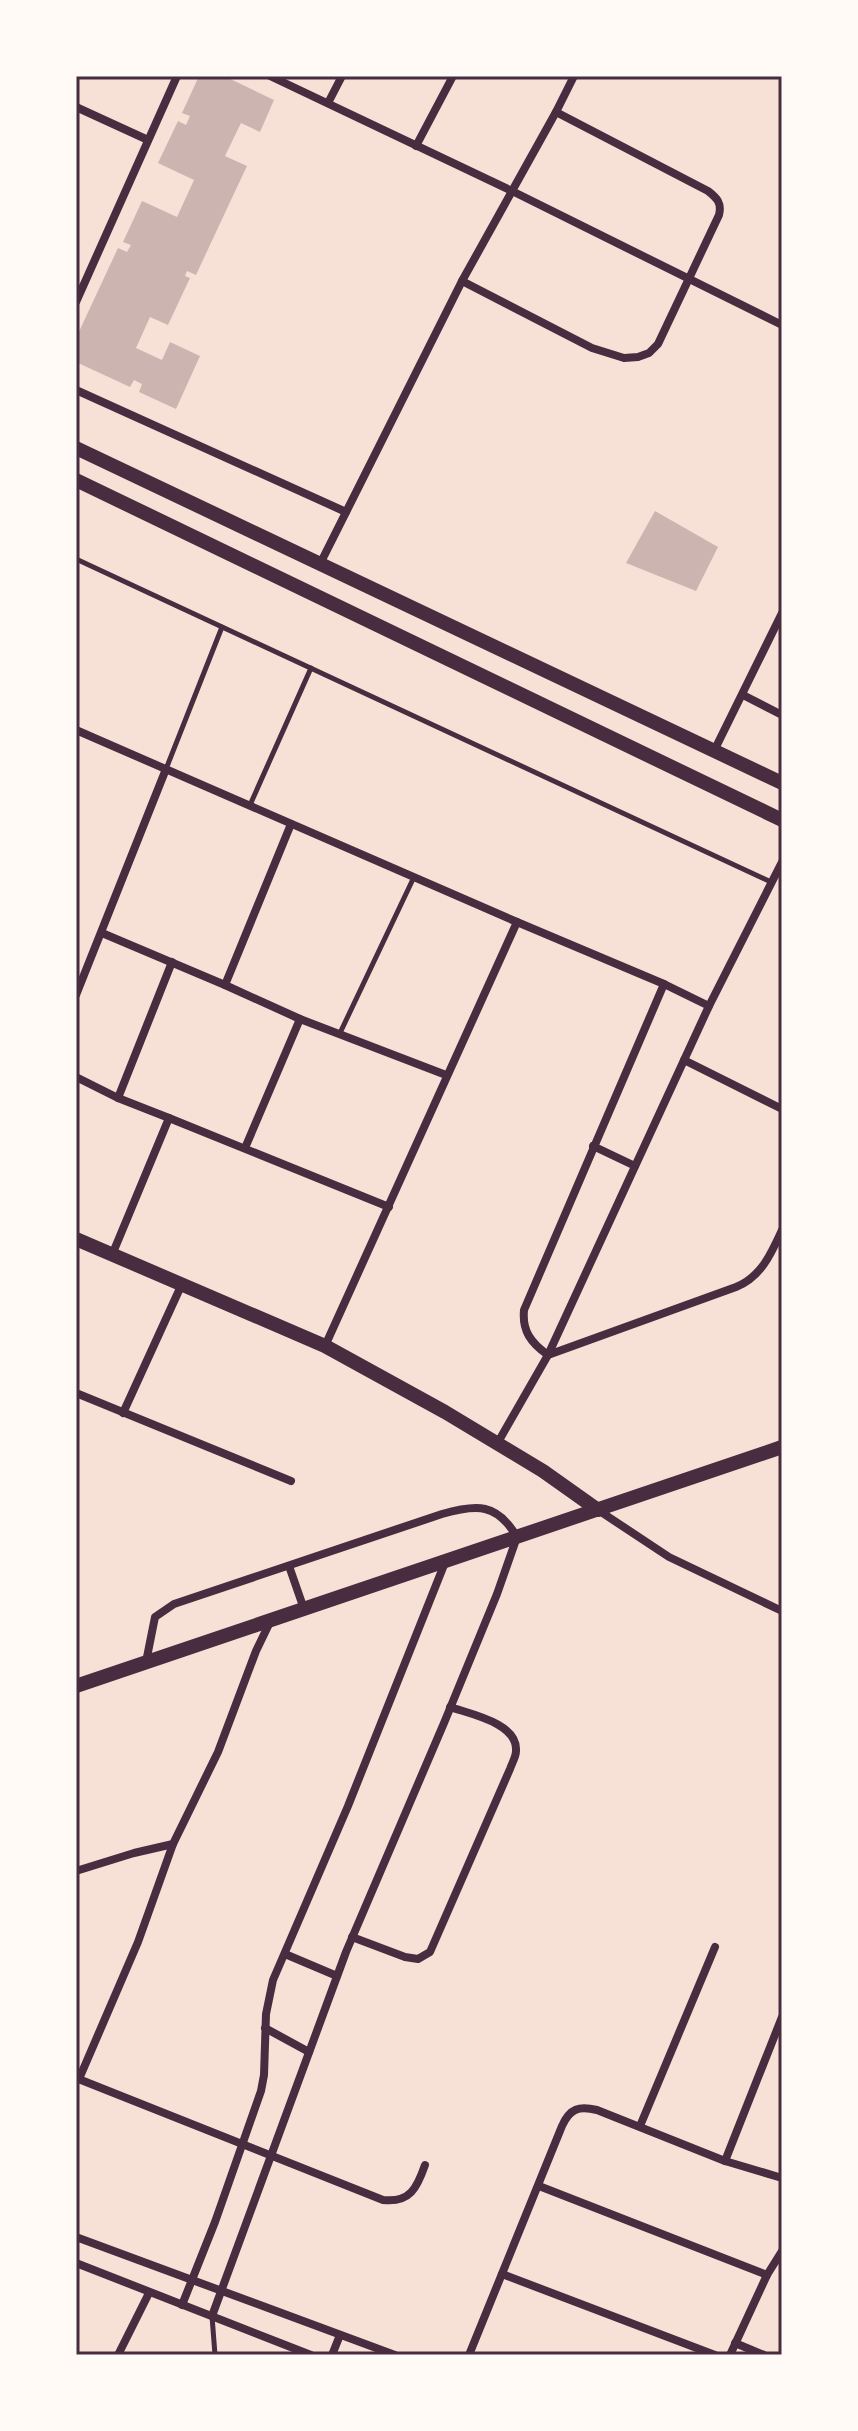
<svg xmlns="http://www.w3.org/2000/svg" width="858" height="2431" font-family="'Golos Text',sans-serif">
<rect width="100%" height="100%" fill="#f7e1d7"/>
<g fill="#ccb4b1">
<path d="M 199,76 L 224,76 L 274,100 L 260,132 L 241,123 L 225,156 L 247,166 L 231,200 L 196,275 L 187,271 L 185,276 L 190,278 L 168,325 L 150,317 L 136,348 L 162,360 L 170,342 L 200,356 L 176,409 L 139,392 L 142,384 L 134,380 L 130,387 L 76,362 L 76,338 L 118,248 L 127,252 L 131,245 L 123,242 L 142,201 L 177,217 L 194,180 L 158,163 L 178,121 L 186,125 L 190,116 L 182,113 Z"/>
<path d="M 655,511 L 718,547 L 696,591 L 626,563 Z"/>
</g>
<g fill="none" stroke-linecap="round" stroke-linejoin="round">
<g stroke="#4a2c40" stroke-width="5">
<path d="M 76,559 L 771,882"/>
<path d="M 166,769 L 222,627"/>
<path d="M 250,805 L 311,668"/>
<path d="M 340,1033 L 414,877"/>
<path d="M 212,2316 L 215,2355"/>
</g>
<g stroke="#4a2c40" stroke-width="8">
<path d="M 270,76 L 512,191 L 782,325"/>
<path d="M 328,103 L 342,76"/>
<path d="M 76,107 L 148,140"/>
<path d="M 416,146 L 453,76"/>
<path d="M 462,281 L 592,348 L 624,358 L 638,357 L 649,353 L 658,344 L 719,215 C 722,203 717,198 708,191 L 556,112"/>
<path d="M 76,302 L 177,76"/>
<path d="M 76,390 L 346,512"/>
<path d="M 320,564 L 462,281 L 556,112 L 574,76"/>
<path d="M 743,695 L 782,715"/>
<path d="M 76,730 L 517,922 L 325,1346"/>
<path d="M 714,751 L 782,613"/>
<path d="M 291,824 L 225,985 L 300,1019 L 446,1075"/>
<path d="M 517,922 L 664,984 L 709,1006"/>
<path d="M 102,933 L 225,985"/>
<path d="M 664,984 L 524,1310 C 522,1331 531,1343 548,1355 L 736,1287 C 761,1277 771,1254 782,1230"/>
<path d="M 76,995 L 166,769"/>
<path d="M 684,1060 L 782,1109"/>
<path d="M 76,1077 L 118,1098 L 172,962"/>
<path d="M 118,1098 L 169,1118"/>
<path d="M 593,1146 L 635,1166"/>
<path d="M 245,1148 L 300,1019"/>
<path d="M 112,1255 L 169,1118 L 389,1207"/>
<path d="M 76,1393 L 291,1481"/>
<path d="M 123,1413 L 181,1286"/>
<path d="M 497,1444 L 548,1355 L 709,1006 L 782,862"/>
<path d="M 598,1510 L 669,1557 L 782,1611"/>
<path d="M 289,1566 L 304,1609"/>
<path d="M 146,1662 L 155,1617 L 174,1604 L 442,1514 C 477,1504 497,1503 517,1537 L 497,1594 L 444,1723 L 346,1952 L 212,2316"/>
<path d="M 76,1871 L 134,1853 L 173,1844 L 218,1752 L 256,1651 L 270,1622"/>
<path d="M 352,1937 L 405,1957 L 418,1959 L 430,1952 L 510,1769 C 512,1763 516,1757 516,1751 C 518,1723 470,1714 450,1707"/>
<path d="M 285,1954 L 337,1976"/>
<path d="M 265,2028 L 309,2052"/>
<path d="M 76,2078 L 383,2200 C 410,2203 417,2188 425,2165"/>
<path d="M 79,2079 L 138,1942 L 173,1844"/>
<path d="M 640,2126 L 715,1947"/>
<path d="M 725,2161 L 782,2017"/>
<path d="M 539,2186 L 767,2275"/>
<path d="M 76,2237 L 395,2355"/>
<path d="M 76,2263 L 311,2355"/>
<path d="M 502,2274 L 715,2355"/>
<path d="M 182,2305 L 215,2222 L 261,2091 L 264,2075 L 266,2014 L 273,1980 L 348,1806 L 446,1560"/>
<path d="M 735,2343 L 764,2355"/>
<path d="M 118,2355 L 149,2293"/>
<path d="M 332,2355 L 340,2335"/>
<path d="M 469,2355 L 562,2126 C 570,2108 579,2106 597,2110 L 725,2161 L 782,2178"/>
<path d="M 730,2355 L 767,2275 L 782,2251"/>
</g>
<g stroke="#4a2c40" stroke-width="14">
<path d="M 76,1239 L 325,1346 L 445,1412 L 543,1471 L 598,1510"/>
<path d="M 76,1686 L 782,1447"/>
</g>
<g stroke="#4a2c40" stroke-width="14">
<path d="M 76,448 L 782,783"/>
<path d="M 76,480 L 782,820"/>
</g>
</g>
<rect width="858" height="2431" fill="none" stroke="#fffaf5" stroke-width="156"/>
<rect x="78" y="78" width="702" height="2275" fill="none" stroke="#4a2c40" stroke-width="3"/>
</svg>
